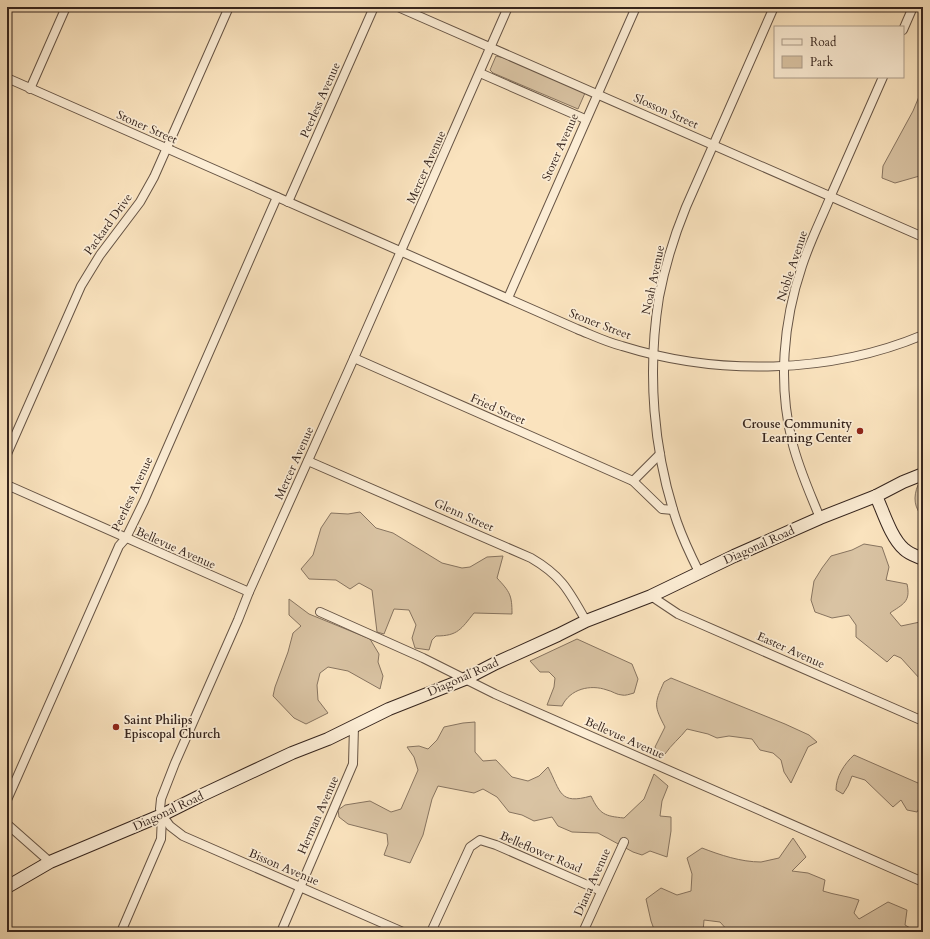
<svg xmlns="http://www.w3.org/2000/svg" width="930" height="939" font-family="Cardo,serif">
<rect width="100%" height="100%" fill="#fae3be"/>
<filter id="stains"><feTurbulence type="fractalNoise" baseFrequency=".005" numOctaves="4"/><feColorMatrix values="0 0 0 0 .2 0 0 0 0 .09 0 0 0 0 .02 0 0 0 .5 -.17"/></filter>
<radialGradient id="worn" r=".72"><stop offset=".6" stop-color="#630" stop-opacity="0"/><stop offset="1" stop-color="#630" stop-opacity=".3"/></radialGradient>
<g fill="#d9c3a3" stroke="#877460">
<path d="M 496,56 L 504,58 L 585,93 L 578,109 L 493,73 L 490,70 Z"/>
<path d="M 923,87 L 923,175 L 895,183 L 882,178 L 883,166 L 913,111 Z"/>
<path d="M 923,483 L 923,517 C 914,508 913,497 918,485 Z"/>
<path d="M 360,512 L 376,528 L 393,533 L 442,563 L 462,568 L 470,567 L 487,557 L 503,556 L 497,578 C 510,592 512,595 512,614 L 474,613 C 461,629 458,636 436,636 L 432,640 L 429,650 L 415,648 L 412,638 L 416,625 L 409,610 L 394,609 L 384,634 L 377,632 L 372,590 L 359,583 L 350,589 L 336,580 L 309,579 L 301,569 L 313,555 L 321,528 L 331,513 L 348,514 Z"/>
<path d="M 864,544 L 882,547 L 889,567 L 886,580 L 907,584 C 911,602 903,604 890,613 L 901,626 L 920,622 L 923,625 L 923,678 L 920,679 L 901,658 L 894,655 L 887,662 L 856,637 L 856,625 L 849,615 L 832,618 L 815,612 L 811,600 L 814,581 L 822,568 L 831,556 L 852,550 Z"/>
<path d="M 289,599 L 309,614 L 370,639 L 379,654 L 378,662 L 383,676 L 380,689 L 348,671 L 328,667 L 320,673 L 317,685 L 318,700 L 328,713 L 306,724 L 294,718 L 273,696 L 275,687 L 288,652 L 293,633 L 301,626 L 289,615 Z"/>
<path d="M 577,639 L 632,664 L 638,679 L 634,693 C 630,694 625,696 622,695 C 617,695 612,691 607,690 C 590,684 570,689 562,706 L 547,705 L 554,687 L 555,678 L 549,672 L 540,672 L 530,661 Z"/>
<path d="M 671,678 L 785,724 L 809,735 L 817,742 L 808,747 L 791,783 L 784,772 L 781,760 L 773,753 L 760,750 L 752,739 L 729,736 L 717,738 L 708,734 L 687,729 C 680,738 671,745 665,754 L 658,752 L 655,747 L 665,727 C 654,706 654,704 664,682 Z"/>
<path d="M 475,722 L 475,752 L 483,761 L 496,760 L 512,777 L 528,781 L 539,776 L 548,767 C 561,792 559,805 591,796 C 600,815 605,816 624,818 L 644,799 L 654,774 L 668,786 L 662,801 L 660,816 L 671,817 L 671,831 L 667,857 L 650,851 L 642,855 L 633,852 L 598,833 L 572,832 L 558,826 L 552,817 L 534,821 L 522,815 L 509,812 L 497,797 L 483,789 L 474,793 L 438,786 L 432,799 L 423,835 L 410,863 L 384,855 L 388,844 L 387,834 L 348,824 L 339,817 L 338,810 L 345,805 L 370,801 L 391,812 L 401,809 L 418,770 L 414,757 L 407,747 L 419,746 L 428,749 L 437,740 L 444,727 L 463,723 Z"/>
<path d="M 854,755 L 918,783 L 923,787 L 921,805 L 917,812 L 907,810 L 901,800 L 893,807 L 865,780 L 852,776 L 848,786 L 843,794 L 836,790 C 836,777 844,764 854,755 Z"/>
<path d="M 793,838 L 806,857 L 792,871 L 808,873 L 825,880 L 823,891 C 835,895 847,896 859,900 L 854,913 L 859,919 L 888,902 L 907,910 L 905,925 L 917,932 L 729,932 L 720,922 L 704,920 L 703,932 L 655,932 L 651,921 L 646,899 L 661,888 L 677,895 L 691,891 L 692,874 L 687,858 L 702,848 C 720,855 741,862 761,862 C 767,861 773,859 779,858 Z"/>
</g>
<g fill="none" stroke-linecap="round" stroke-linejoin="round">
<defs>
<g id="street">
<path d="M 398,7 L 923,237"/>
<path d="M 903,30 L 913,7"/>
<path d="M 480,73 L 585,119"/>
<path d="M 7,78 L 577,329 C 592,335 606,342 622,346 C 718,376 830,374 923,335"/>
<path d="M 30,89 L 66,7"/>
<path d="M 288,202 L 374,7"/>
<path d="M 508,298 L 636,7"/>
<path d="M 354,358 L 633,481 L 662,509 L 673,510"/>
<path d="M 7,454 L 81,286 L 100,255 L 140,202 L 154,177 L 229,7"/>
<path d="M 308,461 L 531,558 C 562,576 569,591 586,621"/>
<path d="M 633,481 L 660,454"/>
<path d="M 7,485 L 249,592"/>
<path d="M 820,518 C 810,493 798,467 792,441 C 778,384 783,322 802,266 C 810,241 822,218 832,193 C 849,155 866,116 883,77"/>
<path d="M 699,572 C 691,556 683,539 677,522 C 653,451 647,372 659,297 C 665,266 674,236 686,207 L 774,7"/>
<path d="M 651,596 L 678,614 L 923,721"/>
<path d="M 320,612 L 423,658 L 495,694 L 923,882"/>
<path d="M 7,800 L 119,546 L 126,538 L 144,501 L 277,197"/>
<path d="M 162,815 L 170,826 L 183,836 L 403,932"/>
<path d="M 7,824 L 50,862"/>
<path d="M 121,932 L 161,839 L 162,815 L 160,809 L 161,799 L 175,763 L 238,620 L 249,592 L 354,358 L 508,7"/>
<path d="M 281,932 L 353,764 L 354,726"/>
<path d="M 431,932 L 470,847 L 480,840 L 496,845 L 601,891"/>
<path d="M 583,932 L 624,842"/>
</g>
<g id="secondary">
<path d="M 876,496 C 883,511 891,538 904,549 C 909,554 916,556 923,559"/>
<path d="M 7,887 L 50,862 L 162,815 L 200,796 L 292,753 L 328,739 L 389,709 L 465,679 L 496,663 L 558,635 L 586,621 L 651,596 L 734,556 L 820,518 L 876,496 L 903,482 L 923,474"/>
</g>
</defs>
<use href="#street" stroke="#665445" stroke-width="10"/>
<use href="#secondary" stroke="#35241d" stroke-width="14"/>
<use href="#street" stroke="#fcedd5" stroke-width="8"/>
<use href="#secondary" stroke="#fcedd5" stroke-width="12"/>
</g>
<g fill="#8f2418" stroke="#fcedd5" stroke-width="1.5">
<circle cx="860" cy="431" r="4"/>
<circle cx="116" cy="727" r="4"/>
</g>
<g text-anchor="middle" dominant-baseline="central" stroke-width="3.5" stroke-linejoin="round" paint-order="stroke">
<g font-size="12" fill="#35241d" stroke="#fcedd5">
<text transform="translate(320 100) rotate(-66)">Peerless Avenue</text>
<text transform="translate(666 111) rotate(24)">Slosson Street</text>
<text transform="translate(147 127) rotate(24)">Stoner Street</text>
<text transform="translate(560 147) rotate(-66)">Storer Avenue</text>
<text transform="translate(426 167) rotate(-66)">Mercer Avenue</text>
<text transform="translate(108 224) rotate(-54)">Packard Drive</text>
<text transform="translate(792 266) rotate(-72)">Noble Avenue</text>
<text transform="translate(653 280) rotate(-78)">Noah Avenue</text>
<text transform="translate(600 324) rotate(21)">Stoner Street</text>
<text transform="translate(498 409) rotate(24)">Fried Street</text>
<text transform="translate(294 463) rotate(-66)">Mercer Avenue</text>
<text transform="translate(132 494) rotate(-65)">Peerless Avenue</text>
<text transform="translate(464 515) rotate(24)">Glenn Street</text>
<text transform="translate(759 545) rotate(-24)">Diagonal Road</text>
<text transform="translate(176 548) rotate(24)">Bellevue Avenue</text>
<text transform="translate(791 650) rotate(24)">Easter Avenue</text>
<text transform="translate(463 677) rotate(-24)">Diagonal Road</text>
<text transform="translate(625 738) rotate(24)">Bellevue Avenue</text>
<text transform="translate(168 811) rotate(-25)">Diagonal Road</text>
<text transform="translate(318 815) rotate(-66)">Herman Avenue</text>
<text transform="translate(541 852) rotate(23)">Belleflower Road</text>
<text transform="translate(284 867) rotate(23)">Bisson Avenue</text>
<text transform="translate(592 882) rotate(-66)">Diana Avenue</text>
</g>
<g font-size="12" font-weight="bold" fill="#35241d" stroke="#fcedd5" text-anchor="end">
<text x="852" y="424">Crouse Community<tspan x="852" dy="14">Learning Center</tspan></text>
<text x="124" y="720" text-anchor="start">Saint Philips<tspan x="124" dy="14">Episcopal Church</tspan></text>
</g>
</g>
<rect width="930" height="939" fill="none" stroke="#fae3be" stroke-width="24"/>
<rect x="8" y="8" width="914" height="923" fill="none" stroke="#35241d" stroke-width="2"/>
<rect x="12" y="12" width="906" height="915" fill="none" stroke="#35241d"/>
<rect x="774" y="26" width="130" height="52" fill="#fcedd5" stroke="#ac9d8b"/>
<rect x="782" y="39" width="20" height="6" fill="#fcedd5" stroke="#ac9d8b"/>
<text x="810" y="46" font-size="12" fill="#35241d">Road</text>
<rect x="782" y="56" width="20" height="12" fill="#d9c3a3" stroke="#ac9d8b"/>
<text x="810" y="66" font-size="12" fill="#35241d">Park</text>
<rect width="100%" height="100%" filter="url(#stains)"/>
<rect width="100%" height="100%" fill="url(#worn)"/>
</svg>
